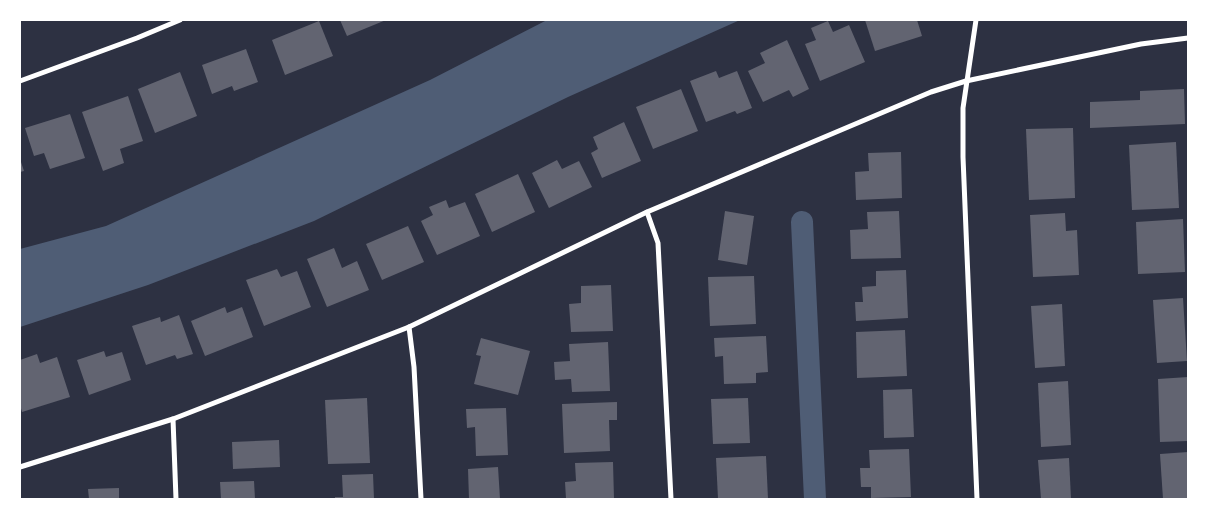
<svg xmlns="http://www.w3.org/2000/svg" width="1208" height="519" font-family="Figtree,sans-serif">
<rect width="100%" height="100%" fill="#2d3142"/>
<path fill="#4f5d75" d="M 547,20 L 740,20 L 568,97 L 314,221 L 148,285 L 20,327 L 20,249 L 106,226 L 430,80 Z"/>
<g fill="none" stroke-linecap="round" stroke-linejoin="round">
<path stroke="#4f5d75" stroke-width="22" d="M 802,222 L 815,499"/>
</g>
<g fill="#626471">
<path d="M 340,20 L 386,20 L 347,36 Z"/>
<path d="M 865,20 L 917,20 L 922,36 L 875,51 Z"/>
<path d="M 319,21 L 333,56 L 285,75 L 272,40 Z"/>
<path d="M 828,21 L 833,32 L 849,25 L 865,62 L 820,81 L 805,44 L 816,40 L 811,28 Z"/>
<path d="M 787,40 L 809,89 L 793,97 L 789,90 L 763,102 L 748,71 L 765,63 L 760,53 Z"/>
<path d="M 246,49 L 258,82 L 234,91 L 232,86 L 212,94 L 202,65 Z"/>
<path d="M 716,71 L 719,78 L 737,71 L 752,108 L 737,114 L 735,111 L 706,122 L 690,81 Z"/>
<path d="M 180,72 L 197,116 L 155,133 L 138,89 Z"/>
<path d="M 681,89 L 698,131 L 653,149 L 636,107 Z"/>
<path d="M 1184,89 L 1185,124 L 1090,128 L 1090,102 L 1140,100 L 1140,91 Z"/>
<path d="M 128,96 L 143,141 L 120,149 L 124,163 L 103,171 L 82,112 Z"/>
<path d="M 70,114 L 85,158 L 50,169 L 44,153 L 34,156 L 25,128 Z"/>
<path d="M 624,122 L 641,161 L 602,178 L 591,153 L 598,149 L 593,137 Z"/>
<path d="M 1073,128 L 1075,198 L 1029,200 L 1026,129 Z"/>
<path d="M 1176,142 L 1179,208 L 1132,210 L 1129,145 Z"/>
<path d="M 901,152 L 902,198 L 856,200 L 855,172 L 869,171 L 868,153 Z"/>
<path d="M 20,159 L 24,171 L 20,172 Z"/>
<path d="M 557,160 L 562,169 L 579,161 L 592,187 L 549,208 L 532,173 Z"/>
<path d="M 518,174 L 535,212 L 492,232 L 475,194 Z"/>
<path d="M 446,200 L 449,208 L 465,202 L 480,236 L 437,255 L 421,221 L 433,215 L 429,207 Z"/>
<path d="M 725,211 L 754,216 L 747,265 L 718,260 Z"/>
<path d="M 899,211 L 901,258 L 851,259 L 850,230 L 868,229 L 867,212 Z"/>
<path d="M 1065,213 L 1066,231 L 1077,230 L 1079,275 L 1033,277 L 1030,215 Z"/>
<path d="M 1183,219 L 1185,272 L 1138,274 L 1136,222 Z"/>
<path d="M 408,226 L 424,262 L 382,280 L 366,244 Z"/>
<path d="M 334,248 L 342,268 L 357,261 L 369,290 L 327,307 L 307,259 Z"/>
<path d="M 277,269 L 281,277 L 297,271 L 311,307 L 264,326 L 246,280 Z"/>
<path d="M 906,270 L 908,318 L 856,321 L 855,302 L 863,302 L 862,287 L 876,286 L 876,271 Z"/>
<path d="M 754,276 L 756,324 L 710,326 L 708,277 Z"/>
<path d="M 611,285 L 613,331 L 571,332 L 569,304 L 581,303 L 581,286 Z"/>
<path d="M 1183,298 L 1187,361 L 1157,363 L 1153,300 Z"/>
<path d="M 1062,304 L 1065,366 L 1035,368 L 1031,306 Z"/>
<path d="M 225,307 L 227,313 L 242,307 L 253,337 L 205,356 L 191,321 Z"/>
<path d="M 179,315 L 193,354 L 177,359 L 175,355 L 146,365 L 132,326 L 160,317 L 161,322 Z"/>
<path d="M 905,330 L 907,376 L 857,378 L 856,332 Z"/>
<path d="M 766,336 L 768,372 L 756,373 L 756,383 L 724,384 L 723,356 L 715,357 L 714,338 Z"/>
<path d="M 481,338 L 530,351 L 518,395 L 474,384 L 481,356 L 476,355 Z"/>
<path d="M 608,342 L 610,391 L 572,392 L 571,379 L 555,380 L 554,362 L 570,361 L 569,344 Z"/>
<path d="M 104,351 L 106,357 L 122,352 L 131,380 L 89,395 L 77,360 Z"/>
<path d="M 37,354 L 40,363 L 57,357 L 70,397 L 22,412 L 20,405 L 20,360 Z"/>
<path d="M 1188,377 L 1188,441 L 1160,442 L 1158,379 Z"/>
<path d="M 1068,381 L 1071,445 L 1041,447 L 1038,383 Z"/>
<path d="M 912,389 L 914,437 L 884,438 L 883,390 Z"/>
<path d="M 367,398 L 370,463 L 328,464 L 325,400 Z"/>
<path d="M 748,398 L 750,443 L 713,444 L 711,399 Z"/>
<path d="M 617,402 L 617,420 L 609,420 L 610,451 L 564,453 L 562,404 Z"/>
<path d="M 506,408 L 508,455 L 476,456 L 475,427 L 467,428 L 466,409 Z"/>
<path d="M 279,440 L 280,467 L 233,469 L 232,442 Z"/>
<path d="M 909,449 L 911,497 L 871,498 L 871,487 L 861,487 L 860,468 L 870,468 L 869,450 Z"/>
<path d="M 1188,452 L 1188,499 L 1163,499 L 1160,454 Z"/>
<path d="M 766,456 L 768,499 L 718,499 L 716,458 Z"/>
<path d="M 1069,458 L 1071,499 L 1041,499 L 1038,460 Z"/>
<path d="M 613,462 L 614,499 L 566,499 L 565,482 L 576,481 L 575,463 Z"/>
<path d="M 498,467 L 500,499 L 469,499 L 468,469 Z"/>
<path d="M 373,474 L 374,499 L 335,499 L 335,497 L 343,497 L 342,475 Z"/>
<path d="M 254,481 L 255,499 L 221,499 L 220,482 Z"/>
<path d="M 119,488 L 119,499 L 89,499 L 88,489 Z"/>
</g>
<g fill="none" stroke-linecap="round" stroke-linejoin="round">
<g stroke="#fff" stroke-width="5">
<path d="M 976,20 L 963,108 L 963,157 L 977,499"/>
<path d="M 20,81 L 137,38 L 180,20"/>
<path d="M 647,212 L 658,243 L 671,499"/>
<path d="M 409,327 L 414,367 L 421,499"/>
<path d="M 173,419 L 176,499"/>
<path d="M 20,467 L 173,419 L 409,327 L 647,212 L 931,92 L 966,81 L 1141,44 L 1188,38"/>
</g>
</g>
<rect width="1208" height="519" fill="none" stroke="#ffffff" stroke-width="42"/>
</svg>
